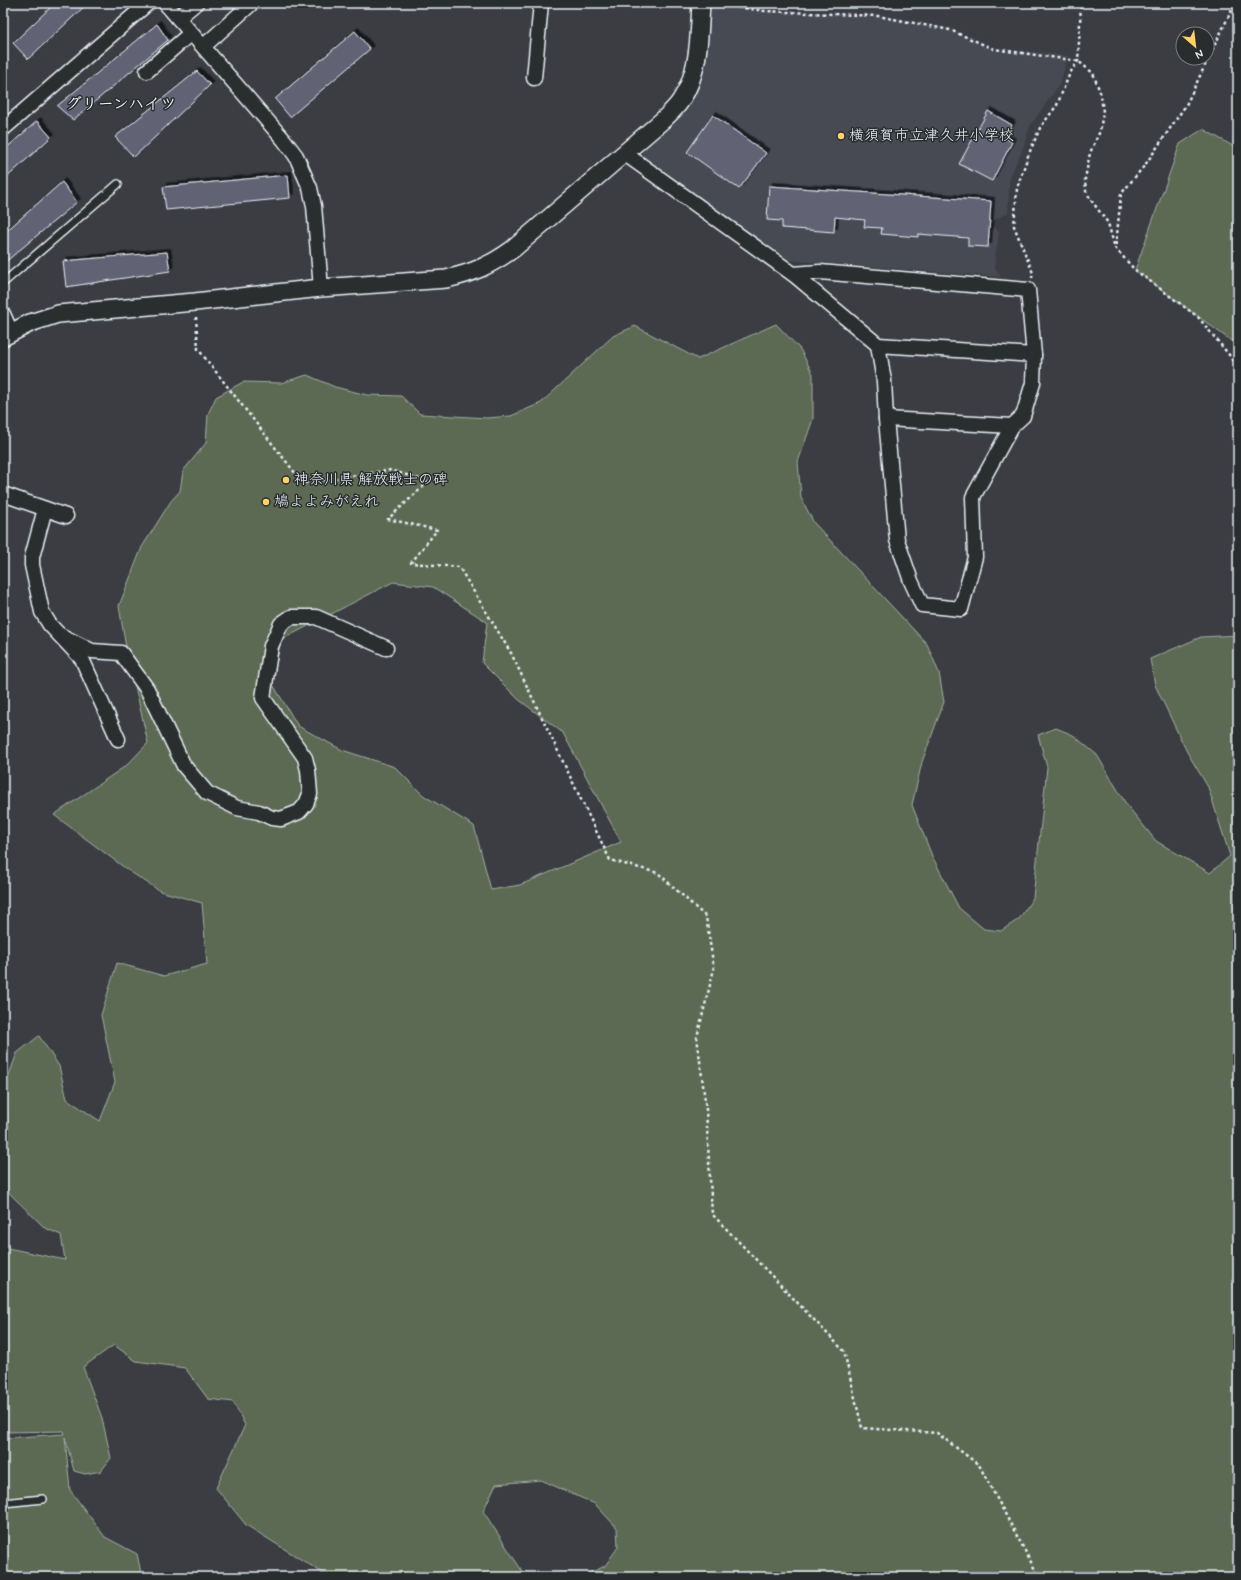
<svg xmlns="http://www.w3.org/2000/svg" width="1241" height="1580" font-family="Mynerve,'Klee One',sans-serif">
<defs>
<filter id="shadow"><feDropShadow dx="3.5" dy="-3.5" stdDeviation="0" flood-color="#0009"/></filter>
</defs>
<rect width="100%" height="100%" fill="#3b3d43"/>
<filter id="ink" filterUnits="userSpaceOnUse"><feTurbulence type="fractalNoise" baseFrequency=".025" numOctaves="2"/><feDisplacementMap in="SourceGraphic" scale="8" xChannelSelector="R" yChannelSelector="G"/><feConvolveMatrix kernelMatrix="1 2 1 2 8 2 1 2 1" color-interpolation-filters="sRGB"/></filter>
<g filter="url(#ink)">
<path fill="#474852" d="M 711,3 L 731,8 L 887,16 L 949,28 L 989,47 L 1068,56 L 1060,84 L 1030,126 L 1022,151 L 1010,176 L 1008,213 L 992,221 L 999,233 L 994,266 L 1001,277 L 785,260 L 642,158 L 643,146 L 679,117 L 703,78 Z"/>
<g fill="#5d6a52" stroke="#a2aea5" fill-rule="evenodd">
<path d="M 1203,129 L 1238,149 L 1238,201 L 1236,206 L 1238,208 L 1238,344 L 1230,340 L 1135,270 L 1180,144 Z"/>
<path d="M 776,324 L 800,349 L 813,374 L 813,419 L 798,462 L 801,498 L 814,523 L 927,644 L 939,673 L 944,702 L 922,762 L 912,805 L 932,856 L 959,908 L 984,929 L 1001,931 L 1019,919 L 1033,898 L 1047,767 L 1038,735 L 1056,728 L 1073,735 L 1097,755 L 1126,804 L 1156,841 L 1210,873 L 1230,856 L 1208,787 L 1187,752 L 1155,685 L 1150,659 L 1201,637 L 1238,635 L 1238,1577 L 581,1577 L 605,1566 L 618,1547 L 617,1528 L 595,1504 L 541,1480 L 496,1484 L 483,1511 L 526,1577 L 325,1577 L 321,1572 L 246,1525 L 216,1488 L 245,1425 L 233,1402 L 208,1399 L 185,1368 L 136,1361 L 114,1345 L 83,1367 L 102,1418 L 111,1458 L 101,1471 L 85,1474 L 74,1471 L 65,1437 L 70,1490 L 105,1537 L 137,1554 L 141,1573 L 140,1577 L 3,1577 L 3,1438 L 65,1434 L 64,1431 L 3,1432 L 3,1247 L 65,1260 L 61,1235 L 45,1228 L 3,1187 L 3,1135 L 8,1125 L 5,1086 L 17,1053 L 39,1036 L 59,1066 L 67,1099 L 100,1121 L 115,1082 L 101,1015 L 117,963 L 164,976 L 207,964 L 202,903 L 160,891 L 129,871 L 54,815 L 127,765 L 148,743 L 125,642 L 119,606 L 142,547 L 171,501 L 180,491 L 183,471 L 206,443 L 208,414 L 216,397 L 243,382 L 281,383 L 307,375 L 335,387 L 367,395 L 401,396 L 420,414 L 487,418 L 511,416 L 541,403 L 613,336 L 635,326 L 698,359 ZM 393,582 L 433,587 L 487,622 L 482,663 L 518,699 L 563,733 L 621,842 L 520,885 L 491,890 L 474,826 L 423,795 L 395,767 L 342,750 L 298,726 L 272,683 L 281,640 Z"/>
</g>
<g fill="#626274" stroke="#e8f1f8" filter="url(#shadow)">
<path d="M 55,3 L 88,3 L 28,59 L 13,43 Z"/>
<path d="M 157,24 L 168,40 L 73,120 L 57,106 Z"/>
<path d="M 355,31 L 370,49 L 290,117 L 275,99 Z"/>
<path d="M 197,71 L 210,85 L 134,157 L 115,137 Z"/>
<path d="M 988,111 L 1012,125 L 1005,138 L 1012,142 L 992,181 L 959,164 Z"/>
<path d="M 713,115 L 766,153 L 739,189 L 687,152 Z"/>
<path d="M 37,121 L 51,137 L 3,181 L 3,151 Z"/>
<path d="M 288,175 L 290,198 L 166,210 L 163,187 Z"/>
<path d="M 62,182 L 77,202 L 3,264 L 3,234 Z"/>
<path d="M 769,186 L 991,201 L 988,247 L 968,246 L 968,238 L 918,234 L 918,237 L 881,234 L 882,228 L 864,227 L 865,220 L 835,217 L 834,232 L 782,228 L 782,221 L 767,220 Z"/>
<path d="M 167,252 L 170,271 L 66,287 L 63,261 Z"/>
</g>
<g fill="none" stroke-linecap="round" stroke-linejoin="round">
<defs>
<g id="service">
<path d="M 3,283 L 118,184"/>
<path d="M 3,1503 L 43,1499"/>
</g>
<g id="minor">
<path d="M 165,3 L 284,140 L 296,156 L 310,188 L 314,206 L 321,288"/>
<path d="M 178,18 L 196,3"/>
<path d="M 204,46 L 252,3"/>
<path d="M 147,71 L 191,33"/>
<path d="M 534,78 L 541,3"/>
<path d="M 3,129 L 148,3"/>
<path d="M 624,153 L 793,274 L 878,345 L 1034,355"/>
<path d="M 793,274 L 820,272 L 1028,290 L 1034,355 L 1033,383 L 1023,416 L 1012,426 L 973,497 L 975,557 L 961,609 L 922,605 L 911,581 L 897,540 L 886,419 L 884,381 L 878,345"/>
<path d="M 3,314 L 11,332"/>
<path d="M 886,419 L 1012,426"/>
<path d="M 3,494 L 66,516"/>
<path d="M 45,509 L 32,557 L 32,565 L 42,612 L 50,625 L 82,659 L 118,739"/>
<path d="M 60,635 L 92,651 L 121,653 L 147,689 L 184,766 L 207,793 L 237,808 L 259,812 L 272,818 L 281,819 L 299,812 L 306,804 L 310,794 L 308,770 L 305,758 L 263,698 L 271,646 L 281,624 L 291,617 L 316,617 L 386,648"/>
</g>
<path id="tertiary" d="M 3,337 L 30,323 L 58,314 L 195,302 L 321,288 L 446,279 C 473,273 491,265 513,249 L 664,119 C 670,113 677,107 681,100 C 700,72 699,35 701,3"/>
</defs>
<use href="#service" stroke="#e8f1f8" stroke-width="10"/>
<use href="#minor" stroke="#e8f1f8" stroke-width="17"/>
<use href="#tertiary" stroke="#e8f1f8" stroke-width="20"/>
<g stroke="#e8f1f8" stroke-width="2.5" stroke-dasharray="3 3" stroke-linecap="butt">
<path d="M 715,4 L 765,11 L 878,16 L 950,30 L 994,49 L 1078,61 L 1093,73 L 1101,95 L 1103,112 L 1100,131 L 1090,153 L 1085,179 L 1086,191 L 1091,200 L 1108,223 L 1115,248 L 1135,270 L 1198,317 L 1230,356 L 1238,371"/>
<path d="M 1116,245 L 1121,194 L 1145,165 L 1186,105 L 1235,3"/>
<path d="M 1032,278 L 1033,273 L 1014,226 L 1017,188 L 1028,156 L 1040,128 L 1057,105 L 1070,73 L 1078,61 L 1081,3"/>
<path d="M 196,317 L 198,349 L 303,483 L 391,470 L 428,482 L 388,519 L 437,530 L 411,563 L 459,567 L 511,653 L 610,860 L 658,873 L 706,917 L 714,969 L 697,1037 L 706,1109 L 712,1214 L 844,1351 L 862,1428 L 937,1433 L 979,1465 L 1039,1577"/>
</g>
<use href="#service" stroke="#2a2d2e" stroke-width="7"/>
<use href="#minor" stroke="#2a2d2e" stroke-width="14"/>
<use href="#tertiary" stroke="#2a2d2e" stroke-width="17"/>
</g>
</g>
<g fill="#ffd166" stroke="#2a2d2e" stroke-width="1.5">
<circle cx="841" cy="136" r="4"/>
<circle cx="286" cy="480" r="4"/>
<circle cx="266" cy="502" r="4"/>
</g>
<g text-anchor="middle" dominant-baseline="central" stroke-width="3" stroke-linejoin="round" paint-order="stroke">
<g font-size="15" fill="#e8f1f8" stroke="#2a2d2e" text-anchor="start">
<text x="849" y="136">横須賀市立津久井小学校</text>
<text x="294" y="480">神奈川県 解放戦士の碑</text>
<text x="274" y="502">鳩よよみがえれ</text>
</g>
<g font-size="16" font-weight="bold" fill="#e8f1f8" stroke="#2a2d2e">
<text x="121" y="104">グリーンハイツ</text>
</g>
</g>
<rect width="1241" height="1580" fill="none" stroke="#2a2d2e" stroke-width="16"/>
<rect x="8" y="8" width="1225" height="1564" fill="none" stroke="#e8f1f8" stroke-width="1.5" filter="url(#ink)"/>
<g transform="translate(1195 46) rotate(152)"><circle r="19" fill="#2a2d2e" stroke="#767b7f"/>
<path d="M0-3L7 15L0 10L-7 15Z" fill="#ffd166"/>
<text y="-6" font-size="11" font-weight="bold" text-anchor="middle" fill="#e8f1f8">N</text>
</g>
</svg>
